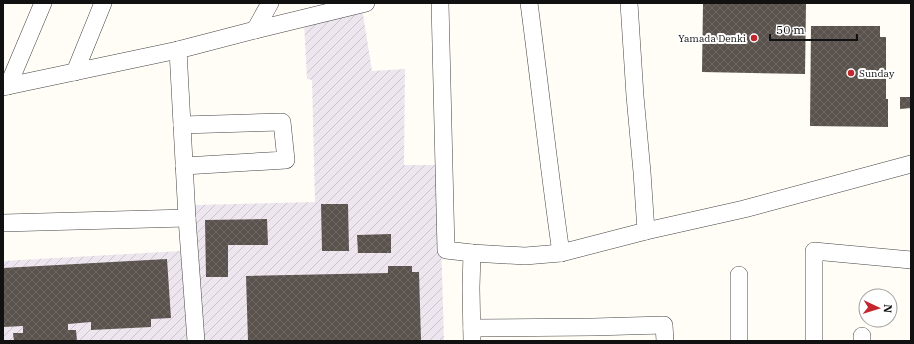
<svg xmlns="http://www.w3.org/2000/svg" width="914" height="344" font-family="'IBM Plex Serif',serif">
<defs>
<pattern id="industrial-furrows" width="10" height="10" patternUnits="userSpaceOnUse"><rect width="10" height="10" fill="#eee6ef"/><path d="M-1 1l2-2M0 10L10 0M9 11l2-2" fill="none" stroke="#cbc4cc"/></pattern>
<pattern id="building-cross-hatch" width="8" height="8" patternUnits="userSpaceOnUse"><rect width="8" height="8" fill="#5a524d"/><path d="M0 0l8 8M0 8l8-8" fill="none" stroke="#6d6662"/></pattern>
</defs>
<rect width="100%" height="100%" fill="#fffdf5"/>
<g fill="url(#industrial-furrows)">
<path d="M 362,8 L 372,71 L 405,69 L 404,165 L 439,165 L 444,341 L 204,341 L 194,205 L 315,202 L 312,80 L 307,79 L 304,23 Z"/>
<path d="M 181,251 L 187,341 L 3,341 L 3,261 Z"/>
</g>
<g fill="url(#building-cross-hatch)">
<path d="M 703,3 L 806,3 L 805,74 L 702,72 Z"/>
<path d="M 811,26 L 880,26 L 880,37 L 886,37 L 886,99 L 888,99 L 888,127 L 810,126 Z"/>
<path d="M 900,97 L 911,97 L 911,108 L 900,109 Z"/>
<path d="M 321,204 L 348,204 L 349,251 L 322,251 Z"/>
<path d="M 267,219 L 268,245 L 228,245 L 228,277 L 206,277 L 205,220 Z"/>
<path d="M 391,234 L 391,253 L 358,253 L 357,235 Z"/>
<path d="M 167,259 L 171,318 L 151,319 L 151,327 L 91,330 L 91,322 L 68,324 L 68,330 L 76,330 L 77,341 L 14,341 L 13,333 L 23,333 L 23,326 L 3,327 L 3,268 Z"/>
<path d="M 388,266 L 412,266 L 412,272 L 419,272 L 421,341 L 248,341 L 246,276 L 388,273 Z"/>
</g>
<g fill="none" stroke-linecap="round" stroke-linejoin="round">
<defs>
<g id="minor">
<path d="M 440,3 L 446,250 L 472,253 L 525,256 L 561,253 L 646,231 L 744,209 L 911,164"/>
<path d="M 529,3 C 540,86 549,170 561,253"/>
<path d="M 629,3 L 635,96 L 642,172 L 646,231"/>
<path d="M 255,30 L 270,3"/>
<path d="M 178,50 L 187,218 L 196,341"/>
<path d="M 75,72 L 103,3"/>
<path d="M 8,86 L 43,3"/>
<path d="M 3,87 L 178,50 L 255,30 L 366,3"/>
<path d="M 182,125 L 282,122 L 286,160 L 184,166"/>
<path d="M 3,223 L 187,218"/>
<path d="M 472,328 L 593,327 L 664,325 L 665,341"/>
<path d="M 862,336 L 862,341"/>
<path d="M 472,341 L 471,288 L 472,253"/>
<path d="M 739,341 L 739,275"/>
<path d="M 814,341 L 814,251 L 911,260"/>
</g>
</defs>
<use href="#minor" stroke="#444" stroke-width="18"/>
<use href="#minor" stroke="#fff" stroke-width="17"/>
</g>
<g fill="#c4262e" stroke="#fff" stroke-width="1.5">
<circle cx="754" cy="38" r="4"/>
<circle cx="851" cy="73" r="4"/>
</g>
<g text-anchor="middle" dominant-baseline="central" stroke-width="4" stroke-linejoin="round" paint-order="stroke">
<g font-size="10" fill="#111" stroke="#fff" text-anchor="end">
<text x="746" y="38">Yamada Denki</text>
<text x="859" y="73" text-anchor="start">Sunday</text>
</g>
</g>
<rect width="914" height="344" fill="none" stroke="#111111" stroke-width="8"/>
<g transform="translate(878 308) rotate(94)"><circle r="19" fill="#ffffff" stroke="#a0a0a0"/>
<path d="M0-3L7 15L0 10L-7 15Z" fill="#c4262e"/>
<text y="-6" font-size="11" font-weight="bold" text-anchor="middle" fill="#111111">N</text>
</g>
<path d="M770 34v6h87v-6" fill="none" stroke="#111111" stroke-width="2"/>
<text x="776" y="34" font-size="12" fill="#111111" stroke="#ffffff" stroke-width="3" paint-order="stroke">50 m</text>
</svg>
